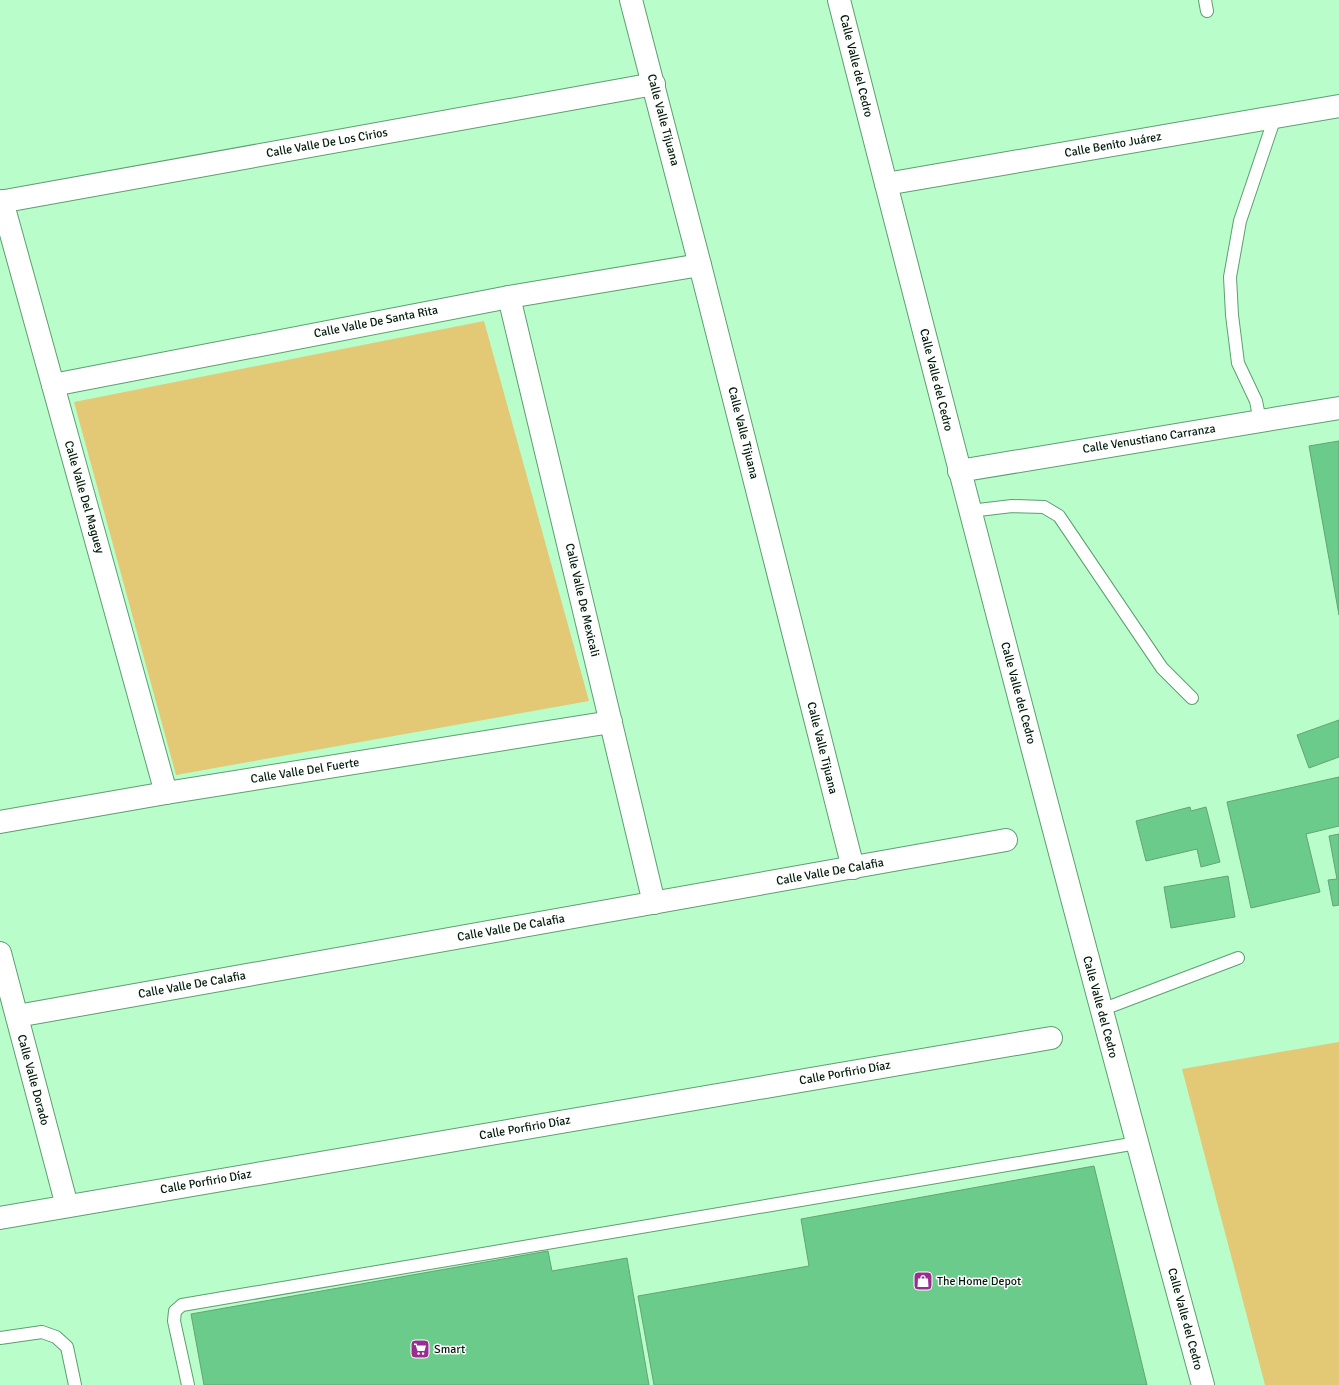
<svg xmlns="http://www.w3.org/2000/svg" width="1339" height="1385" font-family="Signika,sans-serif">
<rect width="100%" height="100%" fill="#b9fdcb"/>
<g fill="#e3c976">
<path d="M 484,321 L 589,701 L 176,775 L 74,402 Z"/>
<path d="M 1339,1042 L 1339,1385 L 1265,1385 L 1182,1069 Z"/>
</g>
<g fill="#6bcb8a" stroke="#63a476">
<path d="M 1339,441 L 1339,615 L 1309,446 Z"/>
<path d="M 1339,720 L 1339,757 L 1309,768 L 1297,735 Z"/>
<path d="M 1339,777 L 1339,826 L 1306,834 L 1320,892 L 1251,908 L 1227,802 Z"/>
<path d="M 1190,807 L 1191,811 L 1206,807 L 1220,862 L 1201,867 L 1197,849 L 1146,861 L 1136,821 Z"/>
<path d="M 1339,834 L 1339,905 L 1333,906 L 1328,880 L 1337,879 L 1329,836 Z"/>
<path d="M 1228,876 L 1235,917 L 1171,928 L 1164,887 Z"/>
<path d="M 1094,1166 L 1147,1385 L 654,1385 L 638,1296 L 809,1266 L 801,1219 Z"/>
<path d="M 548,1251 L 552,1271 L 627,1258 L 649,1385 L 204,1385 L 191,1314 Z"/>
</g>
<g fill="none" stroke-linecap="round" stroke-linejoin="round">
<defs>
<g id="service">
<path d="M 1205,0 L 1207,11"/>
<path d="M 1260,421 L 1256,401 L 1238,363 L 1232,315 L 1230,277 L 1240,221 L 1275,117"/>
<path d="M 970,511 L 1012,506 L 1044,507 L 1059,516 L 1162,668 L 1192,698"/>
<path d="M 1101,1010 L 1238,958"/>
<path d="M 0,1338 L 42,1332 L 56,1337 L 67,1347 L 75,1385"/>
<path d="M 188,1385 L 174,1321 L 175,1311 L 182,1305 L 1137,1143"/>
</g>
<g id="minor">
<path d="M 631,0 L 700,265 L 853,868"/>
<path d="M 886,184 L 1339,106"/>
<path d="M 2,201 L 166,793"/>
<path d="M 0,202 L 654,84"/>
<path d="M 509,297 L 654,903"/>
<path d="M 53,385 L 509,297 L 700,265"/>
<path d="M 959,471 L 1339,408"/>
<path d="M 0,822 L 166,793 L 611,722"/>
<path d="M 0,953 L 67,1206"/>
<path d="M 17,1016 L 1006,840"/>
<path d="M 0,1218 L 1051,1038"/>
</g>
<path id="tertiary" d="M 839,0 C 957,463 1077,925 1203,1385"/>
</defs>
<use href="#service" stroke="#5d9e70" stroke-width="14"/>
<use href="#minor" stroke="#5d9e70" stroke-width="24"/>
<use href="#tertiary" stroke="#5d9e70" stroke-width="24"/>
<use href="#service" stroke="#fff" stroke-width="12"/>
<use href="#minor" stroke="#fff" stroke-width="22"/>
<use href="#tertiary" stroke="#fff" stroke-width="22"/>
</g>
<defs>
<symbol id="shop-square" viewBox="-11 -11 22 22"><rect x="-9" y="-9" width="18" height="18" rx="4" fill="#9a2e8f" stroke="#fff"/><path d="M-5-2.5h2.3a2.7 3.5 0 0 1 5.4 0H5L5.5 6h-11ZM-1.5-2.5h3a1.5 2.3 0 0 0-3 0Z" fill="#fff"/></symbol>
<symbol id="supermarket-square" viewBox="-11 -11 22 22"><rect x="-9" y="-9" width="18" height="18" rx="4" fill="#9a2e8f" stroke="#fff"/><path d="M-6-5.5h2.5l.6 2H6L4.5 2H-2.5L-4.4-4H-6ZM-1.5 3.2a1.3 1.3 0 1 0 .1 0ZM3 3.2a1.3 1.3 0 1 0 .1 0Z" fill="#fff"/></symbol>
</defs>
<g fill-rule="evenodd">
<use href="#shop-square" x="912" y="1270" width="22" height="22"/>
<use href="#supermarket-square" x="409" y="1338" width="22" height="22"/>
</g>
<g text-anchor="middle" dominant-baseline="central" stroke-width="3" stroke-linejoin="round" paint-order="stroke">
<g font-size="12" fill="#021c0b" stroke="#fff">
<text transform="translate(856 66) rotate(76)">Calle Valle del Cedro</text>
<text transform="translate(663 120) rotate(75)">Calle Valle Tijuana</text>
<text transform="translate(327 143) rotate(-10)">Calle Valle De Los Cirios</text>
<text transform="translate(1113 145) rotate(-10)">Calle Benito Juárez</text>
<text transform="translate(376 322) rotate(-11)">Calle Valle De Santa Rita</text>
<text transform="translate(936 380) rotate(76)">Calle Valle del Cedro</text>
<text transform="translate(743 433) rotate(76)">Calle Valle Tijuana</text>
<text transform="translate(1149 439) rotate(-9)">Calle Venustiano Carranza</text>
<text transform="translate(84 497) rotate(74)">Calle Valle Del Maguey</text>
<text transform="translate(582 600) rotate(77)">Calle Valle De Mexicali</text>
<text transform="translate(1018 693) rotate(75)">Calle Valle del Cedro</text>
<text transform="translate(822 748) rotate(76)">Calle Valle Tijuana</text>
<text transform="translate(305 771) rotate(-9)">Calle Valle Del Fuerte</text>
<text transform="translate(830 872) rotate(-10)">Calle Valle De Calafia</text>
<text transform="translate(511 928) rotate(-10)">Calle Valle De Calafia</text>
<text transform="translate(192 985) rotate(-10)">Calle Valle De Calafia</text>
<text transform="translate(1100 1007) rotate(75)">Calle Valle del Cedro</text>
<text transform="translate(845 1073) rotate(-10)">Calle Porfirio Díaz</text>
<text transform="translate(33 1080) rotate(75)">Calle Valle Dorado</text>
<text transform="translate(525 1128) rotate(-10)">Calle Porfirio Díaz</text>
<text transform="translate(206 1182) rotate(-10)">Calle Porfirio Díaz</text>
<text transform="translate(1185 1319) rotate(75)">Calle Valle del Cedro</text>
</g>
<g font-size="12" fill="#021c0b" stroke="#fff" text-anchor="start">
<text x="937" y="1281">The Home Depot</text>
<text x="434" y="1349">Smart</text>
</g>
</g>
</svg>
